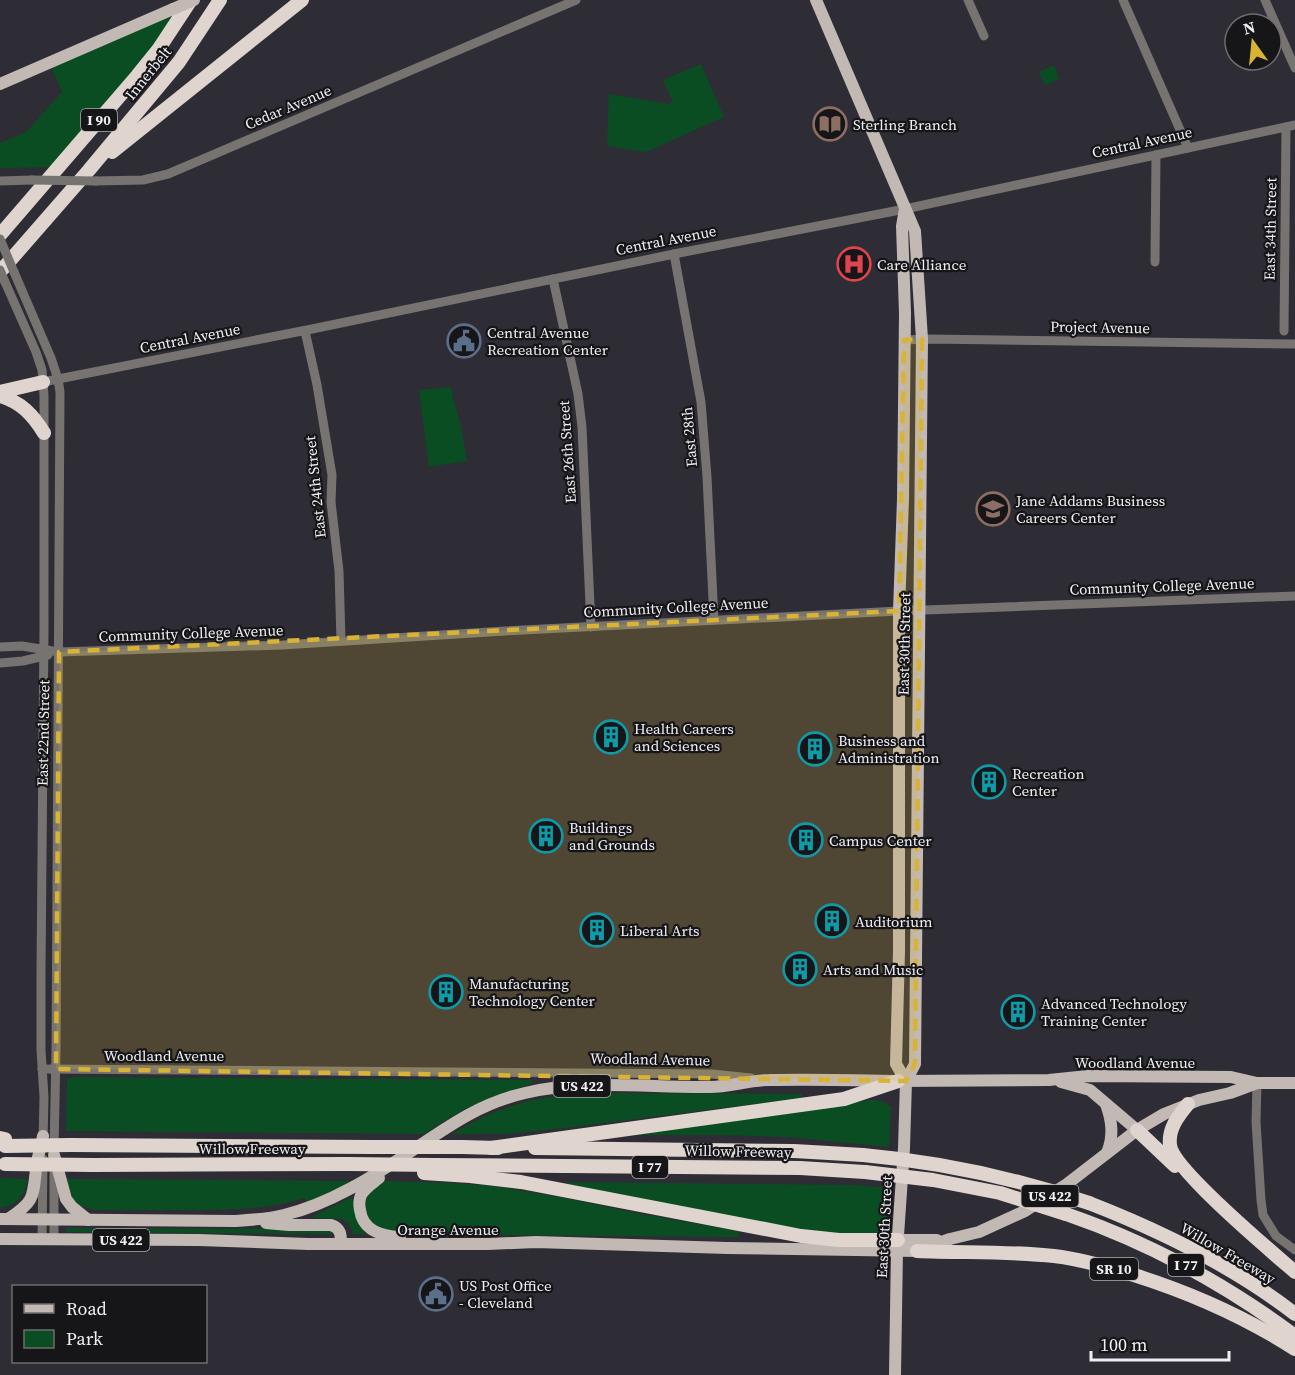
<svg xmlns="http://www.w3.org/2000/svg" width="1295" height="1375" font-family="'Source Serif 4',serif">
<rect width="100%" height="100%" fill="#2e2c34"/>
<g fill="#0b4d23">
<path d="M 188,5 L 58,167 L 0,168 L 0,143 L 26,132 L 62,92 L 49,63 Z"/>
<path d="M 701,64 L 724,117 L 646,152 L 607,146 L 609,94 L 669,104 L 673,102 L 663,80 Z"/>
<path d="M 1054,65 L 1059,79 L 1045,85 L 1039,72 Z"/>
<path d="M 451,387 L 454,402 L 460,422 L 467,461 L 429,467 L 419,390 Z"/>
<path d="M 76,1077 L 532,1080 L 532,1084 C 493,1095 457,1110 425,1134 L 66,1131 L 67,1079 Z"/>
<path d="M 584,1093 L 802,1094 L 802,1098 L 557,1129 L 502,1134 L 452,1134 C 498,1107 531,1097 584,1093 Z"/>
<path d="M 873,1100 C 880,1100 885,1102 891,1107 L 889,1147 L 789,1137 L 727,1135 L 635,1135 L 635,1131 Z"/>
<path d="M 0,1178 L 28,1179 C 25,1195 17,1206 0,1208 Z"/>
<path d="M 66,1179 L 351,1181 L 339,1188 L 307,1202 L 305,1198 C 266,1210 227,1210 187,1210 C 156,1210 125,1210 95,1210 C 75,1206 70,1199 66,1179 Z"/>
<path d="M 381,1181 L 452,1183 L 494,1186 L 554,1196 L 646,1215 L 739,1231 L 739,1237 L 410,1234 L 390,1232 L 372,1224 C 361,1201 363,1198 381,1181 Z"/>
<path d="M 567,1182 L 855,1185 L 889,1188 L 886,1234 L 823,1236 L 567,1186 Z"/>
<path d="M 351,1198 L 355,1200 L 359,1225 L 366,1233 L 365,1234 L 352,1234 C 352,1227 349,1222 342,1219 L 314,1218 L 313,1216 Z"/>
<path d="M 67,1228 L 326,1229 L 331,1231 L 332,1234 L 67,1232 L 65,1229 Z"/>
</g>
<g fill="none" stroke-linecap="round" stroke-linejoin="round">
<g stroke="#777371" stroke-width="9">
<path d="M 968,0 L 984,36"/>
<path d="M 1123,0 L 1188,148"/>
<path d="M 1265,0 L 1295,68"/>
<path d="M 0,181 L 32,180"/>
<path d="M 96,181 L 143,180 L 168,174 L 576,0"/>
<path d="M 674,254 L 701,402 L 707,477 L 714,620"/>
<path d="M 1155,262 L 1156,155"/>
<path d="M 14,272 L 51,358 L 58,379 L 60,392 L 56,1051 L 54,1150"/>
<path d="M 553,279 L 578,394 L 582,427 L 591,627"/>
<path d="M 5,282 L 36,352 L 42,370 L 44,395 L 44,629 L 41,972 L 41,1050 L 44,1097 L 43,1142"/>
<path d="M 305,331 L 317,385 L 332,475 L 331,502 L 339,571 L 341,641"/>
<path d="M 1284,331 L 1286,127"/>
<path d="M 904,340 L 929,339 L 1295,344"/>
<path d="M 43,382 L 312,329 L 674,254 L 905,209 L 1295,125"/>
<path d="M 0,647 L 22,646 L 59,652 L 282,645 L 505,631 L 899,611 L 1295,596"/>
<path d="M 0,663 L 23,661 L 48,655"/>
<path d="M 42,1069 L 712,1074 L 751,1078"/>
<path d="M 1257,1083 L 1256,1122 L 1261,1200 L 1263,1215 L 1276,1236 L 1295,1250"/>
<path d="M 42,1240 L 43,1159"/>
<path d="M 54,1240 L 54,1167"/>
</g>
<g stroke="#c2b8b4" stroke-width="12">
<path d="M 816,0 L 915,231 L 922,339 L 915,1064 L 906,1081 L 904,1148 L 897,1250 L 895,1375"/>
<path d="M 0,84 L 173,9"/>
<path d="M 905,209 L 902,226 L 905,313 L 903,499 L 899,611 L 899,951 L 896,1064 L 906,1081"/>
<path d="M 1061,1082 L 1090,1090 L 1137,1130"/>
<path d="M 1106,1104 C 1112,1121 1114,1136 1107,1153"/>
<path d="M 54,1155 L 66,1199 L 72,1207 L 88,1220"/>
<path d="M 379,1178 C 373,1183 365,1188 361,1195 C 359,1200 359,1205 360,1210 C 363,1231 381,1236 400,1237"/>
<path d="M 0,1219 L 235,1221 C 251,1220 268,1219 284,1215 C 330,1204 374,1176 413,1150 C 450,1125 481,1103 525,1093 C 583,1079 650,1088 710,1087 C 730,1087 749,1080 769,1080 C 811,1079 853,1080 895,1081 C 947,1081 998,1080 1049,1080 L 1088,1076 L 1231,1077 L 1257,1083 L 1295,1083"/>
<path d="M 8,1219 C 34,1202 33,1198 36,1169 C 37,1158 41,1147 43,1136"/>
<path d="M 266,1223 L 289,1225 L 331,1225 C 341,1228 341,1235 341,1244"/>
<path d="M 0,1239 L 199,1240 L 308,1244 L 488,1244 L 536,1242 L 727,1248 L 917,1251 L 950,1239 L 979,1232 L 1025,1211 L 1067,1184 L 1137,1130 L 1164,1114 L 1199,1100 L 1230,1093 L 1257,1083"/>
<path d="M 898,1240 L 937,1240"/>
</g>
<g stroke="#dfd4ce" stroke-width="14">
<path d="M 112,152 L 302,0"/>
<path d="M 0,235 L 137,76 L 158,50 L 191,0"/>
<path d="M 0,272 L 89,170 L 179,62 L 220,0"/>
<path d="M 0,392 L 43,382"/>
<path d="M 0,396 C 21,402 33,415 44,433"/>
<path d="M 1188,1104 C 1178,1116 1168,1129 1170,1145 C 1173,1169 1272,1252 1295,1272"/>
<path d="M 1137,1130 L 1175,1166"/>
<path d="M 0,1138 L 5,1139"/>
<path d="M 70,1145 L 373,1147"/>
<path d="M 462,1147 L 498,1148"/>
<path d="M 491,1148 L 844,1099 L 898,1081"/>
<path d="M 535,1148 L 794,1151 L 863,1155"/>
<path d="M 93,1165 L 348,1164"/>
<path d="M 435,1165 L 800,1168 L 865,1172"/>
<path d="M 424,1173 L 470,1176 L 521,1182 L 801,1236 L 839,1240 L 898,1240"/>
<path d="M 1089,1203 C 1161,1231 1233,1266 1295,1314"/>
<path d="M 1066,1214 C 1150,1243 1224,1283 1295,1336"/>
<path d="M 917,1251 C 962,1253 1008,1251 1054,1256 C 1081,1259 1108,1267 1134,1275 C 1191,1293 1245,1317 1295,1349"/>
</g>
<g stroke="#777371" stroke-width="9">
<path d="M 32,180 L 96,181"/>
<path d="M 0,239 L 14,272"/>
<path d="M 0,270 L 5,282"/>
</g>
<path stroke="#c2b8b4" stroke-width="12" d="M 173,9 L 194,0"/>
<g stroke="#dfd4ce" stroke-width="14">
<path d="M 5,1146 L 70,1145"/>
<path d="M 373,1147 L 462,1147"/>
<path d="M 863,1155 C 941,1162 1015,1178 1089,1203"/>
<path d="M 5,1164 L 93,1165"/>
<path d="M 348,1164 L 435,1165"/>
<path d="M 865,1172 L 933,1180 L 1000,1193 L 1066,1214"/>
</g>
</g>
<path fill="#d9b334" fill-opacity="0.2" stroke="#d9b334" stroke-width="4.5" stroke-dasharray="12 8" stroke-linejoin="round" d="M 922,339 L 915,1064 L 906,1081 L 56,1069 L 59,652 L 899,611 L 904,340 Z"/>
<defs>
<symbol id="library-ring" viewBox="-11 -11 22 22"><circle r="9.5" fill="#161518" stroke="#8d6e63" stroke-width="1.5"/><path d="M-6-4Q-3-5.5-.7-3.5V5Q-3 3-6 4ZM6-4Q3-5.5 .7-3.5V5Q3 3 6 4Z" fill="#8d6e63"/></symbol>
<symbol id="hospital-ring" viewBox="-11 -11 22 22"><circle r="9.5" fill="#161518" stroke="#e0444e" stroke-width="1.5"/><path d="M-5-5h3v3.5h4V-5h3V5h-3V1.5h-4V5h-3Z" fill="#e0444e"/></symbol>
<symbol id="civic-ring" viewBox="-11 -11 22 22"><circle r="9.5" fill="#161518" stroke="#5c6f8a" stroke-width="1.5"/><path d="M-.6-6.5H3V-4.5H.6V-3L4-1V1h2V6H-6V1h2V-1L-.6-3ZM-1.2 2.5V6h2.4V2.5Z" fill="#5c6f8a"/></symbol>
<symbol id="school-ring" viewBox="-11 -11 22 22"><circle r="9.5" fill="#161518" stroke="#8d6e63" stroke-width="1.5"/><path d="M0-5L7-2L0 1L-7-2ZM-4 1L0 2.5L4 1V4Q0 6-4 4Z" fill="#8d6e63"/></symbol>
<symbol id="building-ring" viewBox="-11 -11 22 22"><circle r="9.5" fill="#161518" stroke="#0f9aa8" stroke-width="1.5"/><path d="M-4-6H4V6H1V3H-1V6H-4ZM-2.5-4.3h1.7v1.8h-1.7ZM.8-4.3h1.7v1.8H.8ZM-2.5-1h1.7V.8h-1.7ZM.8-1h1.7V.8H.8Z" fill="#0f9aa8"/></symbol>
</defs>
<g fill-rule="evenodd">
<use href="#library-ring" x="811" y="105" width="38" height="38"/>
<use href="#hospital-ring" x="835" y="245" width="38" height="38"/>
<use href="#civic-ring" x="445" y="322" width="38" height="38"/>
<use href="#school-ring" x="974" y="490" width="38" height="38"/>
<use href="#building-ring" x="592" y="718" width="38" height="38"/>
<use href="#building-ring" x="796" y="730" width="38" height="38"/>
<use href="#building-ring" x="970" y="763" width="38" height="38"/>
<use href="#building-ring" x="527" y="817" width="38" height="38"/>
<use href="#building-ring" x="787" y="821" width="38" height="38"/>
<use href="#building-ring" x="813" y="902" width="38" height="38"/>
<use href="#building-ring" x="578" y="911" width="38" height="38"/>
<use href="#building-ring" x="781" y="950" width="38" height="38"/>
<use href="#building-ring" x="427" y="973" width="38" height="38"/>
<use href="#building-ring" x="999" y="993" width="38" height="38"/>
<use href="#civic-ring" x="417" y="1275" width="38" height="38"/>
</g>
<g text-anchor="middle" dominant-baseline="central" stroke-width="4.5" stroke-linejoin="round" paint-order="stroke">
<g fill="#161518" stroke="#aeadb1" stroke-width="1.5">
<rect x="81" y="109" width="36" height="22" rx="4.5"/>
<rect x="553.5" y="1075" width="57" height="22" rx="4.5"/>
<rect x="632" y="1156" width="36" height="22" rx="4.5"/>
<rect x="1021.5" y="1185" width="57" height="22" rx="4.5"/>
<rect x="92.5" y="1229" width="57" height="22" rx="4.5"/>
<rect x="1168" y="1254" width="36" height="22" rx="4.5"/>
<rect x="1090" y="1258" width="48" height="22" rx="4.5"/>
</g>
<g font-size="14" font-weight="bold" fill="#efeef3">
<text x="99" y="120">I 90</text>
<text x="582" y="1086">US 422</text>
<text x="650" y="1167">I 77</text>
<text x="1050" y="1196">US 422</text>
<text x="121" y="1240">US 422</text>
<text x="1186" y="1265">I 77</text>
<text x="1114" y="1269">SR 10</text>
</g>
<g font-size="15" fill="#efeef3" stroke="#161518">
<text transform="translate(148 73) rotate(-51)">Innerbelt</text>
<text transform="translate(288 107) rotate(-23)">Cedar Avenue</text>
<text transform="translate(1142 142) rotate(-12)">Central Avenue</text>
<text transform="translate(1270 229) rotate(-89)">East 34th Street</text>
<text transform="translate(666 240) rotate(-11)">Central Avenue</text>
<text transform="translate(1100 327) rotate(1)">Project Avenue</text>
<text transform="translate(190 338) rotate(-11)">Central Avenue</text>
<text transform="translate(689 437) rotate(-95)">East 28th</text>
<text transform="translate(567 452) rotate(-94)">East 26th Street</text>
<text transform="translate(315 487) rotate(-96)">East 24th Street</text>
<text transform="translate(1162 586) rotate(-2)">Community College Avenue</text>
<text transform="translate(676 607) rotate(-3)">Community College Avenue</text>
<text transform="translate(191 633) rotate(-2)">Community College Avenue</text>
<text transform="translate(904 644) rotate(-89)">East 30th Street</text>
<text transform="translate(43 733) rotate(-89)">East 22nd Street</text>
<text x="164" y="1055">Woodland Avenue</text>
<text transform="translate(650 1059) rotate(1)">Woodland Avenue</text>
<text x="1135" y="1062">Woodland Avenue</text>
<text x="252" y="1148">Willow Freeway</text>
<text transform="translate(738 1151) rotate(1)">Willow Freeway</text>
<text transform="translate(884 1227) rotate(-87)">East 30th Street</text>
<text x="448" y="1229">Orange Avenue</text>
<text transform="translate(1228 1253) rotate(30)">Willow Freeway</text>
</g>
<g font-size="15" fill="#efeef3" stroke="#161518" text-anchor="start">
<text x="853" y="124">Sterling Branch</text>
<text x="877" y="264">Care Alliance</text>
<text x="487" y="332">Central Avenue<tspan x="487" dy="17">Recreation Center</tspan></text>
<text x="1016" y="500">Jane Addams Business<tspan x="1016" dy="17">Careers Center</tspan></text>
<text x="634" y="728">Health Careers<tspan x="634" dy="17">and Sciences</tspan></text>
<text x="838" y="740">Business and<tspan x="838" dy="17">Administration</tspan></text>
<text x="1012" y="773">Recreation<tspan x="1012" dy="17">Center</tspan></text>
<text x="569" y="827">Buildings<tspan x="569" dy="17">and Grounds</tspan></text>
<text x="829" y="840">Campus Center</text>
<text x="855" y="921">Auditorium</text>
<text x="620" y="930">Liberal Arts</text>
<text x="823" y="969">Arts and Music</text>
<text x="469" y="983">Manufacturing<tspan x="469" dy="17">Technology Center</tspan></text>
<text x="1041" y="1003">Advanced Technology<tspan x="1041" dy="17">Training Center</tspan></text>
<text x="459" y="1285">US Post Office<tspan x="459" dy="17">- Cleveland</tspan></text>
</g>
</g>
<rect x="12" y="1285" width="195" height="78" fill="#161518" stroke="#6d6c70" stroke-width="1.5"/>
<rect x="24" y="1304" width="30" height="9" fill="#c2b8b4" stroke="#6d6c70" stroke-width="1.5"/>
<text x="66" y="1315" font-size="18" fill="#efeef3">Road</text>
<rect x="24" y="1330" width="30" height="18" fill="#0b4d23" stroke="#6d6c70" stroke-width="1.5"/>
<text x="66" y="1345" font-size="18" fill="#efeef3">Park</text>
<g transform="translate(1253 42) rotate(345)"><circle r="28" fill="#161518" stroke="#6d6c70" stroke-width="1.5"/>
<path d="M0-4.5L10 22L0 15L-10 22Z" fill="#d9b334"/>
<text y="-9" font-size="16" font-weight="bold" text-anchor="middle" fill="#efeef3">N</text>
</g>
<path d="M1091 1351v9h138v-9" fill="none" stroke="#efeef3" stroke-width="3"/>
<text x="1100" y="1351" font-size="18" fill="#efeef3" stroke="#161518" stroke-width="4.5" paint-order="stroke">100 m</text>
</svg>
